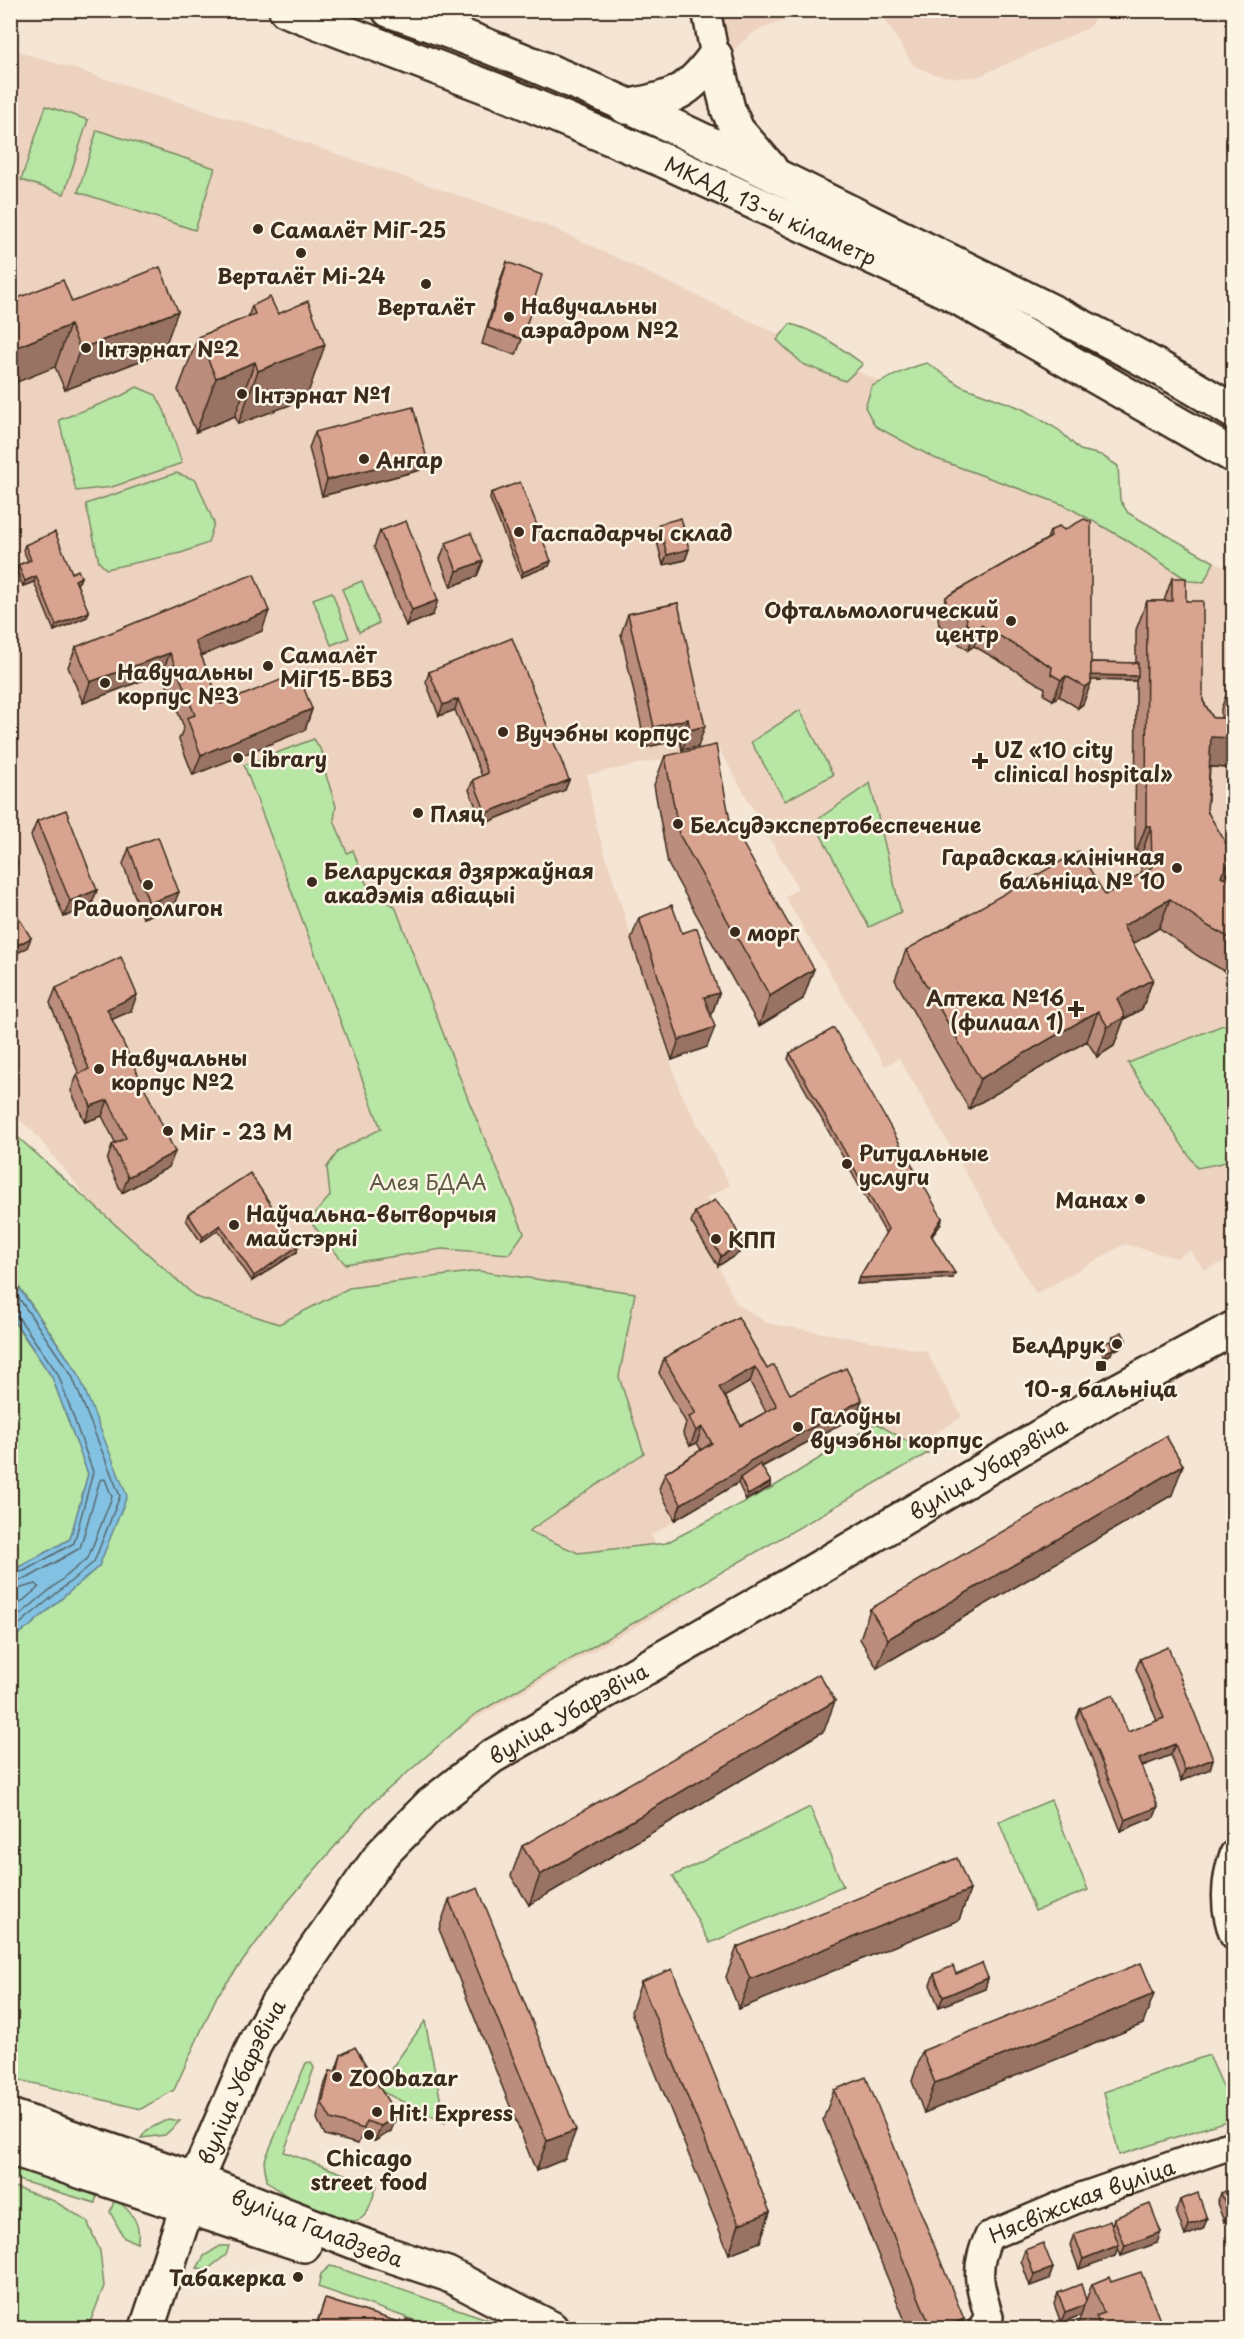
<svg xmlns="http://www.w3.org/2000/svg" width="1244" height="2339" font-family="'Playpen Sans',sans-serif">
<rect width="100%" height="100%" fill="#f5e5d4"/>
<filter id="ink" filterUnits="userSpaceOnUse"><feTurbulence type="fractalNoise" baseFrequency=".0167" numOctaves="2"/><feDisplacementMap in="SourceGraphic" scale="12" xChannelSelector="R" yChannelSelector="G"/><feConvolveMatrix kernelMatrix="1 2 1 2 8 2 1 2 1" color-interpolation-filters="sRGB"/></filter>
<g filter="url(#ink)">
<g fill="#edd2bf">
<path d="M 721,11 L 721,10 L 811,11 L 756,31 L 731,51 Z"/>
<path d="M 880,11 L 1100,11 L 1088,28 L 977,77 L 953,78 L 933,74 L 913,65 Z"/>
<path d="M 11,49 L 261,128 L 551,227 L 1002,439 L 1233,572 L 1234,1258 L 1204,1270 L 1190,1250 L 1176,1258 L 1125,1244 L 1036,1294 L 899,1058 L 885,1066 L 785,897 L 798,888 L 718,747 L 587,775 L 596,825 L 680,1091 L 730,1185 L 706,1198 L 711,1211 L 727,1225 L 739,1253 L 718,1266 L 736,1303 L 767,1323 L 926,1351 L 962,1417 L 887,1462 L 858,1411 L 856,1416 L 744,1476 L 738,1483 L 651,1535 L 682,1600 L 426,1747 L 113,1229 L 32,1130 L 11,1114 Z"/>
</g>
<g fill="#b7e6a5" stroke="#798862" stroke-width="1.5">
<path d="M 46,106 L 88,120 L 64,194 L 21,180 Z"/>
<path d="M 97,130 L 215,168 L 195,230 L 78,192 Z"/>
<path d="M 790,324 C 816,330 841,348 863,364 L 845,381 L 803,364 L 777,340 Z"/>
<path d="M 927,363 L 961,386 L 1021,408 L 1059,430 L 1080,450 L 1101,455 L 1118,466 L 1120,500 L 1128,513 L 1214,562 L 1204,582 L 1189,581 L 1125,539 L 1064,505 L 934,458 L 875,426 L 865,407 L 872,386 C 891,378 907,367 927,363 Z"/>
<path d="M 137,387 L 156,395 L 164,410 L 182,463 L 112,487 L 76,491 L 59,420 L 121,396 Z"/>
<path d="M 176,473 L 196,480 L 214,523 L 208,543 L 181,553 L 106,569 L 99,562 L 86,504 Z"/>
<path d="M 362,581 L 379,623 L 359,632 L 342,589 Z"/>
<path d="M 332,592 L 349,638 L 331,645 L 313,599 Z"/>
<path d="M 800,710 L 833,775 L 785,801 L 751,742 Z"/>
<path d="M 314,739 L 325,757 L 323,766 L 336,806 L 334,820 L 347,853 L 353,850 C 363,877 365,895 395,906 L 468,1099 L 524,1233 L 509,1254 L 442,1249 L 345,1264 L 309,1220 L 330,1196 L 327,1167 L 339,1150 L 381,1129 L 244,765 Z"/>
<path d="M 870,783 L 901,912 L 869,927 L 814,822 Z"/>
<path d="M 1223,1025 L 1233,1031 L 1233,1155 L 1222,1163 L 1197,1168 L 1128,1063 Z"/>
<path d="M 11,1131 L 196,1297 L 279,1324 L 349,1288 L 478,1271 L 635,1293 L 619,1377 L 644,1453 L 529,1531 L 578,1553 L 666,1543 L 773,1487 L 876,1423 L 928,1453 L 474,1715 L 370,1805 L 279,1912 L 217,1996 L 174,2090 L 141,2109 L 11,2078 L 11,1640 L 30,1626 L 99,1566 L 78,1373 L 11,1275 Z"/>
<path d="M 10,1316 L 52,1377 L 88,1474 L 70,1539 L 21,1566 L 11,1569 Z"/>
<path d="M 1051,1800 L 1088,1890 L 1035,1911 L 999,1822 Z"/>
<path d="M 810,1807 L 843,1886 L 710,1943 L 673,1876 Z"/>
<path d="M 425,2021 L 445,2123 L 377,2089 Z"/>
<path d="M 1209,2055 L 1233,2109 L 1233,2119 L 1119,2155 L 1104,2092 Z"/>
<path d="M 311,2062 L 314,2068 L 284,2152 L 377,2186 C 373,2195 370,2210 364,2216 C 344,2236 282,2195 267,2181 L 264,2162 L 306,2063 Z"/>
<path d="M 168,2119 L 180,2121 L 165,2135 L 141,2138 L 147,2130 Z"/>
<path d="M 11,2165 L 97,2194 L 95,2203 L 11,2178 Z"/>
<path d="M 11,2186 L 54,2201 L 87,2221 L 100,2251 L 104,2286 L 88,2328 L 11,2328 Z"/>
<path d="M 115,2199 C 129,2209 143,2224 137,2243 L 124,2238 L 110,2212 Z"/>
<path d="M 220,2246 L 229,2246 L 226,2255 L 208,2269 L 197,2268 L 204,2256 Z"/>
<path d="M 330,2266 L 335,2267 L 513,2328 L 437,2328 L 318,2287 L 321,2274 Z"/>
</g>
<path fill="#83c2e3" stroke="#668594" stroke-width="1.5" d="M 10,1275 L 78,1373 L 127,1496 L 99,1566 L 30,1626 L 11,1640 L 11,1569 L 21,1566 L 70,1539 L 88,1474 L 52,1377 L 11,1316 Z"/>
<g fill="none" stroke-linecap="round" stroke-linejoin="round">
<g stroke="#58676d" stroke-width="1.5">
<path d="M 10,1285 L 72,1376 L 120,1496 L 94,1562 L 10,1632"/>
<path d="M 10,1314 L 18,1317 L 58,1374 L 93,1472 L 74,1543 L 24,1571 L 10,1574"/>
<path d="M 10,1582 L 28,1578 L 80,1548 L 100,1480 L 105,1479 L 112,1497 L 88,1558 L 10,1623"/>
<path d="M 10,1591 L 36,1584 L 39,1587 L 10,1612"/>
</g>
<defs>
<g id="minor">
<path d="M 706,10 L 715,56"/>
<path d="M 1234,1854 C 1225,1879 1223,1910 1234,1935"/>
<path id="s1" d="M 982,2328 L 989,2317 C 979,2285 974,2268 989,2236 L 1084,2196 L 1234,2144"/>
</g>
<g id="major">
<path id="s2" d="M 10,2116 L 196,2180 L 378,2251 L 447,2274 L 551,2328"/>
<path d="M 10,2148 L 304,2245"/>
<path id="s3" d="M 147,2328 L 196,2180 L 256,2041 L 277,2004 L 364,1879 L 382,1854 L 430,1805 L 491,1757 L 795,1582 L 1117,1391 L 1234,1328"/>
</g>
<g id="highway">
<path id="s4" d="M 286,10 L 498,91 L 665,161 L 950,293 L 1234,456"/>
<path d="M 389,10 C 561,68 725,150 888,231 C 1004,288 1123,343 1234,412"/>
<path d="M 715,56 L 728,109 L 737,130 L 770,168"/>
<path d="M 626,107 C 673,97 686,96 715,56"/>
</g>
</defs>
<use href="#minor" stroke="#3b2a1e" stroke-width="32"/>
<use href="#major" stroke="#3b2a1e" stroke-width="38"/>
<use href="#highway" stroke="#3b2a1e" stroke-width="38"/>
<use href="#minor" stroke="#fcf5e5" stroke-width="27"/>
<use href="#major" stroke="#fcf5e5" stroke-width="33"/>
<use href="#highway" stroke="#fcf5e5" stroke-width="33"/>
</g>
<g fill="#bb8d7b" stroke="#3b2a1e" stroke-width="1.5" fill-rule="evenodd">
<path d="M 507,262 L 522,339 L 516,355 L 482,344 L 501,278 Z"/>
<path d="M 72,302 L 163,352 L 65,390 L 55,367 Z"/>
<path d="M 252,306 L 306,399 L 238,424 L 235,416 L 196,432 L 178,390 L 198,337 L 248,317 Z"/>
<path d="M 315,432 L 426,455 L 420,470 L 322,496 L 309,448 Z"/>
<path d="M 491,493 L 551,561 L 549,566 L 521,577 L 490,499 Z"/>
<path d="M 659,524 L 689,549 L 685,560 L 663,565 L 655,534 Z"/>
<path d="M 380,531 L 433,615 L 406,626 L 374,547 Z"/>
<path d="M 1050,531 L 1091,662 L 1136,663 L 1136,630 L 1147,601 L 1164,601 L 1172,578 L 1186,601 L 1203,701 L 1213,718 L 1221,718 L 1221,709 L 1230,685 L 1230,679 L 1233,669 L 1233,790 L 1228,787 L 1229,768 L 1210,767 L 1207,811 L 1224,878 L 1233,883 L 1233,976 L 1198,956 L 1159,928 L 1133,944 L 1153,979 L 1142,1009 L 1124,1019 L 1114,1046 L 1097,1057 L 1087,1041 L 969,1109 L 895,980 L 906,950 L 1105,895 L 1141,874 L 1141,856 L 1135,855 L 1136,681 L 1091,680 L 1083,704 L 1078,708 L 1059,696 L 1053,700 L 1044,695 L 1045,688 L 974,646 L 968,650 L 959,644 L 960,638 L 939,625 L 938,617 L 946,597 L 1047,539 Z"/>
<path d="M 446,543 L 483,561 L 477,576 L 451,587 L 440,559 Z"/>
<path d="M 25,545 L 81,577 L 79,582 L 77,583 L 87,617 L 54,631 L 34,582 L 23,586 L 16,570 L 18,565 L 28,561 L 23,550 Z"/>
<path d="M 678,603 L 698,747 L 682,750 L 680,740 L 646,747 L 621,634 L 628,614 Z"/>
<path d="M 262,631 L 201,656 L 221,704 L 312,709 L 305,730 L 193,775 L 179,739 L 184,727 L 162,673 L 83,703 L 68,667 L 76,647 Z"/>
<path d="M 429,672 L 569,780 L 565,790 L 483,824 L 469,790 L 473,780 L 482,776 L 455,710 L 439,716 L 426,682 Z"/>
<path d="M 665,756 L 730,821 L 803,999 L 759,1026 L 668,864 L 654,785 Z"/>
<path d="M 37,821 L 97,890 L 91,906 L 64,917 L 31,836 Z"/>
<path d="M 129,848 L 173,907 L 143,918 L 123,864 Z"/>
<path d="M 639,918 L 682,933 L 719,993 L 712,1014 L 710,1014 L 707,1047 L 672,1060 L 631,939 Z"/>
<path d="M 56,988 L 131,1011 L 112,1019 L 169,1167 L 122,1193 L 107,1161 L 112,1145 L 116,1144 L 102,1116 L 85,1122 L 71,1091 L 77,1075 L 79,1074 L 50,1003 Z"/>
<path d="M 790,1053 L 942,1218 L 941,1224 L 932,1236 L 953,1278 L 857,1284 L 859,1278 L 886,1234 L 788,1059 Z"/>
<path d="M 695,1212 L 739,1253 L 718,1266 L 691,1222 Z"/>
<path d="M 188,1214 L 297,1252 L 252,1281 L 218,1230 L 201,1242 L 186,1220 Z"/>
<path d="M 738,1317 L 767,1369 L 790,1394 L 856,1416 L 762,1467 L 770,1487 L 746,1500 L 738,1483 L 675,1520 L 659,1489 L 665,1473 L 701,1450 L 697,1443 L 690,1446 L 683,1433 L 686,1423 L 659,1373 L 664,1358 ZM 750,1382 L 766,1412 L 741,1426 L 725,1396 Z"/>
<path d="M 1113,1336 L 1124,1346 L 1115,1350 L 1111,1342 Z"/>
<path d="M 1102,1344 L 1111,1354 L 1104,1358 L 1100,1349 Z"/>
<path d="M 1172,1495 L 877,1668 L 860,1639 L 870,1609 Z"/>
<path d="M 1140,1659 L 1213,1759 L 1210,1769 L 1181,1781 L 1171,1755 L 1142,1766 L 1158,1807 L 1154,1817 L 1121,1831 L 1076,1719 L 1080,1709 L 1128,1732 L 1157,1721 L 1136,1669 Z"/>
<path d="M 824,1731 L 529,1905 L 511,1876 L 522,1846 Z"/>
<path d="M 970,1890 L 959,1920 L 739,2009 L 726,1977 L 737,1947 Z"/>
<path d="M 449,1900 L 565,2159 L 536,2171 L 439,1929 Z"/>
<path d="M 934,1974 L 988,1978 L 985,1989 L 939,2007 L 930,1985 Z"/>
<path d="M 641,1982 L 770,2212 L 760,2242 L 729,2254 L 631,2012 Z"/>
<path d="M 1143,2024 L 924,2113 L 912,2081 L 922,2051 Z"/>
<path d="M 341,2055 L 391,2131 L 375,2141 L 361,2137 L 358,2144 L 325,2135 L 317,2119 L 324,2086 L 330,2071 L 335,2072 Z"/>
<path d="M 834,2090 L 964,2319 L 961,2328 L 908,2328 L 823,2120 Z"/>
<path d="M 1221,2193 L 1233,2218 L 1224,2222 L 1217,2203 Z"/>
<path d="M 1180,2200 L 1207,2219 L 1203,2229 L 1185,2236 L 1176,2211 Z"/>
<path d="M 1114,2218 L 1157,2243 L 1121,2256 L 1118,2248 L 1115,2256 L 1079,2269 L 1070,2245 L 1074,2234 L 1112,2226 Z"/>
<path d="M 1025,2250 L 1053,2268 L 1049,2279 L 1030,2286 L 1021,2261 Z"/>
<path d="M 1111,2282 L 1163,2328 L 1076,2328 L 1081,2315 L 1061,2323 L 1054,2304 L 1058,2293 L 1086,2300 L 1092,2284 Z"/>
<path d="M 325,2299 L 404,2324 L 435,2328 L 315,2328 Z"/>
</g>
<g fill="#987364" stroke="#3b2a1e" stroke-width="1.5">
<path d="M 178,311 L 163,352 L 65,390 L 80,349 Z"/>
<path d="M 70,325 L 55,367 L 10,385 L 10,350 Z"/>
<path d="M 325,345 L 306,399 L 238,424 L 258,371 Z"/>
<path d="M 255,362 L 235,416 L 196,432 L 216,378 Z"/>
<path d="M 426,455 L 420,470 L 322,496 L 327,480 Z"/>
<path d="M 689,549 L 685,560 L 663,565 L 667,555 Z"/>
<path d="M 483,561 L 477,576 L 451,587 L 457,571 Z"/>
<path d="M 551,561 L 549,566 L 521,577 L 523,572 Z"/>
<path d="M 36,576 L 34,582 L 23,586 L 25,581 Z"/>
<path d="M 81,577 L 79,582 L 73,585 L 75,580 Z"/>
<path d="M 438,600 L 433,615 L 406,626 L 412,610 Z"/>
<path d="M 269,611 L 262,631 L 188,661 L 195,641 Z"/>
<path d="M 89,612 L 87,617 L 54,631 L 56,625 Z"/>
<path d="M 981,625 L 974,646 L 968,650 L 976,629 Z"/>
<path d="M 170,653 L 162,673 L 83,703 L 90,682 Z"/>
<path d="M 1085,675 L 1138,676 L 1136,681 L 1083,680 Z"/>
<path d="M 1066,676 L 1059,696 L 1053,700 L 1061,680 Z"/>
<path d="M 1091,683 L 1083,704 L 1078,708 L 1085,687 Z"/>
<path d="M 458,699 L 455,710 L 439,716 L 443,705 Z"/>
<path d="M 1231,701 L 1233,701 L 1233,720 L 1220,731 Z"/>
<path d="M 312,709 L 305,730 L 193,775 L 201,755 Z"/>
<path d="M 688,719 L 680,740 L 646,747 L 654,727 Z"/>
<path d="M 705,726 L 698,747 L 682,750 L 690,730 Z"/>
<path d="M 1211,737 L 1233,738 L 1233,755 L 1229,768 L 1201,766 Z"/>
<path d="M 569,780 L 565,790 L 483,824 L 486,813 Z"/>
<path d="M 1146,826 L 1151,826 L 1141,856 L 1135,855 Z"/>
<path d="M 1233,855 L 1222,885 L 1221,876 Z"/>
<path d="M 17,864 L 11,879 L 10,880 L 10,867 Z"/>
<path d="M 97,890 L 91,906 L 64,917 L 70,901 Z"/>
<path d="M 179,892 L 173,907 L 143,918 L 149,903 Z"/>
<path d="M 1170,899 L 1159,928 L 1112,956 L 1123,926 Z"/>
<path d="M 31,938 L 27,948 L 10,957 L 10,949 Z"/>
<path d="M 814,969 L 803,999 L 759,1026 L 770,996 Z"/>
<path d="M 1153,979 L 1142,1009 L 1124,1019 L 1114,1046 L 1097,1057 L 1117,999 Z"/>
<path d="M 719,993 L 712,1014 L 697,1018 L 704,997 Z"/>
<path d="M 137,995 L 131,1011 L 102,1024 L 107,1009 Z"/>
<path d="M 1098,1011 L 1087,1041 L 969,1109 L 980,1079 Z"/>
<path d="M 715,1027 L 707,1047 L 672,1060 L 679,1040 Z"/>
<path d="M 108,1100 L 102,1116 L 85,1122 L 91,1106 Z"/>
<path d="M 175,1152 L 169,1167 L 122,1193 L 128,1177 Z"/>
<path d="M 942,1218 L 941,1224 L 929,1240 L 931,1235 Z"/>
<path d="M 220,1225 L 218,1230 L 201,1242 L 203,1237 Z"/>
<path d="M 743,1243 L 739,1253 L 718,1266 L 721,1256 Z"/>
<path d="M 298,1246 L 297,1252 L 252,1281 L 254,1276 Z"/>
<path d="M 955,1273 L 953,1278 L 857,1284 L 859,1278 Z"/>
<path d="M 1126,1340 L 1124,1346 L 1115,1350 L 1117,1344 Z"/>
<path d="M 1113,1349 L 1111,1354 L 1104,1358 L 1106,1352 Z"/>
<path d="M 755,1367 L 750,1382 L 714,1403 L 719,1387 Z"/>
<path d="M 862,1400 L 856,1416 L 740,1478 L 738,1483 L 675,1520 L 681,1504 L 750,1461 Z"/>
<path d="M 702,1427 L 697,1443 L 690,1446 L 696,1431 Z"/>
<path d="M 1183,1465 L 1172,1495 L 877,1668 L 888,1639 Z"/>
<path d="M 771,1482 L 770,1487 L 746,1500 L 748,1495 Z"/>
<path d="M 835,1701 L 824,1731 L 529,1905 L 540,1875 Z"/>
<path d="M 1175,1744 L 1171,1755 L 1135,1769 L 1139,1759 Z"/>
<path d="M 1213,1759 L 1210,1769 L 1181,1781 L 1185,1770 Z"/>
<path d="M 1158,1807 L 1154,1817 L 1121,1831 L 1125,1820 Z"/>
<path d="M 970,1890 L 959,1920 L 739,2009 L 750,1979 Z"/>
<path d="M 988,1978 L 985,1989 L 939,2007 L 943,1997 Z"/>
<path d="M 1154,1994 L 1143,2024 L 924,2113 L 935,2083 Z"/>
<path d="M 397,2116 L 391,2131 L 375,2141 L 381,2126 Z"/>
<path d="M 576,2130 L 565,2159 L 536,2171 L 547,2141 Z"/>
<path d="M 1233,2209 L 1233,2218 L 1224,2222 L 1228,2211 Z"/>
<path d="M 770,2212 L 760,2242 L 729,2254 L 739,2224 Z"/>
<path d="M 1207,2219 L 1203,2229 L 1185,2236 L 1189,2225 Z"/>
<path d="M 1161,2232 L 1157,2243 L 1121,2256 L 1125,2246 Z"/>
<path d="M 1119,2245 L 1115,2256 L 1079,2269 L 1083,2259 Z"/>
<path d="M 1053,2268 L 1049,2279 L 1030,2286 L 1034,2275 Z"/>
<path d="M 1084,2305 L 1081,2315 L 1061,2323 L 1065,2312 Z"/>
<path d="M 964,2319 L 961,2328 L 941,2328 Z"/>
</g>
<g fill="#d9a48f" stroke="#3b2a1e" stroke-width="1.5" fill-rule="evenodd">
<path d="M 507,262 L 542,275 L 522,339 L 488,328 Z"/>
<path d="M 160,267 L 178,311 L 80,349 L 70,325 L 10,350 L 10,301 L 63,280 L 72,302 Z"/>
<path d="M 270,297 L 278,314 L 308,301 L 325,345 L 258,371 L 255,362 L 216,378 L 198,337 L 255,314 L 252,306 Z"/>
<path d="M 413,407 L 426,455 L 327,480 L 315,432 Z"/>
<path d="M 520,482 L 551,561 L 523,572 L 491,493 Z"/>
<path d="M 681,518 L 689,549 L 667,555 L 659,524 Z"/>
<path d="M 1084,519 L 1091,522 L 1091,683 L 1085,687 L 1066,676 L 1061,680 L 1051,674 L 1052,667 L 981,625 L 976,629 L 966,624 L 967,617 L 946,605 L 946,597 L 1051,537 L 1050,531 L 1059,526 L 1064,530 Z"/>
<path d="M 406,521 L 438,600 L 412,610 L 380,531 Z"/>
<path d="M 55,532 L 72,573 L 78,570 L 81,577 L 75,580 L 89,612 L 56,625 L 36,576 L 25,581 L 18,565 L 31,560 L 25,545 Z"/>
<path d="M 471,533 L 483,561 L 457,571 L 446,543 Z"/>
<path d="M 254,574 L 269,611 L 195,641 L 221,704 L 298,673 L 312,709 L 201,755 L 187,718 L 195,715 L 170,653 L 90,682 L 76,647 Z"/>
<path d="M 1172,578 L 1186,578 L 1186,601 L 1203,601 L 1203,701 L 1213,718 L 1233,718 L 1233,738 L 1211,737 L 1207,811 L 1233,855 L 1221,876 L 1233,883 L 1233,940 L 1208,926 L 1170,899 L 1123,926 L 1153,979 L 1117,999 L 1125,1017 L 1108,1027 L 1098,1011 L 980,1079 L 906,950 L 1079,851 L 1105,895 L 1152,867 L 1151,826 L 1146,826 L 1147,601 L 1172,601 Z"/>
<path d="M 678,603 L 705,726 L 690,730 L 688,719 L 654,727 L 628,614 Z"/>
<path d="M 512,638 L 569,780 L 486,813 L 473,780 L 488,773 L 458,699 L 443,705 L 429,672 Z"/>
<path d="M 1091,662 L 1138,663 L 1138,676 L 1091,675 Z"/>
<path d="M 1232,679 L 1233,679 L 1233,701 L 1231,701 Z"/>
<path d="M 716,745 L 730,821 L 814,969 L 770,996 L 679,834 L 665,756 Z"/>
<path d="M 66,810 L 97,890 L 70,901 L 37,821 Z"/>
<path d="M 158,837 L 179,892 L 149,903 L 129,848 Z"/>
<path d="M 10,851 L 17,864 L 10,867 Z"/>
<path d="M 672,905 L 682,933 L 697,928 L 719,993 L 704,997 L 715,1027 L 679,1040 L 639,918 Z"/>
<path d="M 16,913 L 31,938 L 10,949 L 10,916 Z"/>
<path d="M 121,957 L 137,995 L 107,1009 L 175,1152 L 128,1177 L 112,1145 L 126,1138 L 108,1100 L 91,1106 L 77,1075 L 89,1069 L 56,988 Z"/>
<path d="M 834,1028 L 942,1218 L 931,1235 L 955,1273 L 859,1278 L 888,1229 L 790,1053 Z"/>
<path d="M 250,1173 L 298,1246 L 254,1276 L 220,1225 L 203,1237 L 188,1214 Z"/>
<path d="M 715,1200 L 729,1216 L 743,1243 L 721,1256 L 695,1212 Z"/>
<path d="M 738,1317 L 767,1369 L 774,1365 L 790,1394 L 846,1368 L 862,1400 L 750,1461 L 744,1468 L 681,1504 L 665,1473 L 712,1443 L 702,1427 L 696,1431 L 689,1417 L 696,1414 L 664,1358 ZM 755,1367 L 777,1406 L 741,1426 L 719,1387 Z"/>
<path d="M 1122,1332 L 1126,1340 L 1117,1344 L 1113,1336 Z"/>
<path d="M 1110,1341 L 1113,1349 L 1106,1352 L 1102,1344 Z"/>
<path d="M 1166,1436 L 1183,1465 L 888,1639 L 870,1609 Z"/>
<path d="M 760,1464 L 771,1482 L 748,1495 L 740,1478 Z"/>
<path d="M 1168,1647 L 1213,1759 L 1185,1770 L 1175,1744 L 1139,1759 L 1158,1807 L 1125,1820 L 1080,1709 L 1113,1695 L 1128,1732 L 1164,1718 L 1140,1659 Z"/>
<path d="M 819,1674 L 835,1701 L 540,1875 L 522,1846 Z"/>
<path d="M 957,1858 L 970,1890 L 750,1979 L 737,1947 Z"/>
<path d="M 478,1888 L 576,2130 L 547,2141 L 449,1900 Z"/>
<path d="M 982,1963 L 988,1978 L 943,1997 L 934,1974 L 953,1966 L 956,1974 Z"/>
<path d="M 1141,1963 L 1154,1994 L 935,2083 L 922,2051 Z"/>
<path d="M 672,1969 L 770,2212 L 739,2224 L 641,1982 Z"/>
<path d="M 355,2047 L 397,2116 L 381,2126 L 366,2121 L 364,2129 L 331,2119 L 322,2103 L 330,2071 L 337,2072 L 341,2055 Z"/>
<path d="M 866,2077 L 964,2319 L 941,2328 L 931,2328 L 834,2090 Z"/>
<path d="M 1233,2188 L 1233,2209 L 1228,2211 L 1221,2193 Z"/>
<path d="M 1198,2193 L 1207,2219 L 1189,2225 L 1180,2200 Z"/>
<path d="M 1150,2204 L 1161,2232 L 1125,2246 L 1114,2218 Z"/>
<path d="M 1110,2221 L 1119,2245 L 1083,2259 L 1074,2234 Z"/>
<path d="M 1043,2243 L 1053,2268 L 1034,2275 L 1025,2250 Z"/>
<path d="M 1141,2272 L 1163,2328 L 1101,2328 L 1096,2316 L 1104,2313 L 1092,2284 L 1109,2277 L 1111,2282 Z"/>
<path d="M 1081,2284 L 1086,2300 L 1084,2305 L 1065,2312 L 1058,2293 Z"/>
<path d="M 325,2299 L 405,2324 L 406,2319 L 435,2328 L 316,2328 Z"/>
</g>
</g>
<g fill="#3b2a1e" stroke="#fcf5e5" stroke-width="2">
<circle cx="258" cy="229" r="6"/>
<circle cx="301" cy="253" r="6"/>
<circle cx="426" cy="284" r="6"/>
<circle cx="509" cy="317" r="6"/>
<circle cx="86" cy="348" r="6"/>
<circle cx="242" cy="394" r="6"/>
<circle cx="364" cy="459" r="6"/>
<circle cx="519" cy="532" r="6"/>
<circle cx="1011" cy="621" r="6"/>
<circle cx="268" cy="666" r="6"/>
<circle cx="105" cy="683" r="6"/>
<circle cx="503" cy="732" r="6"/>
<circle cx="238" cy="758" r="6"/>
<path d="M977 752h6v6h6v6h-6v6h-6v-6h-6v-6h6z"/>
<circle cx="418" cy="813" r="6"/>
<circle cx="678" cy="824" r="6"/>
<circle cx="1177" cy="868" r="6"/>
<circle cx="312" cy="882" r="6"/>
<circle cx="148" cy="885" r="6"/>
<circle cx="735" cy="932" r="6"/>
<path d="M1073 1000h6v6h6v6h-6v6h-6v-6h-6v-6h6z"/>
<circle cx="99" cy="1069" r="6"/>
<circle cx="168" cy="1131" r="6"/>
<circle cx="847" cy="1164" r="6"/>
<circle cx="1140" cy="1199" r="6"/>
<circle cx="234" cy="1225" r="6"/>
<circle cx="716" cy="1239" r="6"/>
<circle cx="1117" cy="1344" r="6"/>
<rect x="1095" y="1360" width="12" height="12" rx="3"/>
<circle cx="798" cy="1427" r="6"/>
<circle cx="337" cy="2077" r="6"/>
<circle cx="377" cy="2112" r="6"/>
<circle cx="369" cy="2135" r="6"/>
<circle cx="298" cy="2277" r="6"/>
</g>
<g text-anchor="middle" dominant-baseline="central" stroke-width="5" stroke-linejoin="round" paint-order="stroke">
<g font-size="21" fill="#3b2a1e" stroke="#fcf5e5">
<text stroke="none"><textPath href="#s4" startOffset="525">МКАД, 13-ы кіламетр</textPath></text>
<text stroke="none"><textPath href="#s3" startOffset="1254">вуліца Убарэвіча</textPath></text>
<text stroke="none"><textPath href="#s3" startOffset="768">вуліца Убарэвіча</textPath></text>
<text stroke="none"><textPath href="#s3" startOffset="264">вуліца Убарэвіча</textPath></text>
<text stroke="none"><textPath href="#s1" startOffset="196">Нясвіжская вуліца</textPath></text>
<text stroke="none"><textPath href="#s2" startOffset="327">вуліца Галадзеда</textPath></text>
</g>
<g font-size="21" font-weight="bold" fill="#3b2a1e" stroke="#fcf5e5" text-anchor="start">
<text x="270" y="229">Самалёт МіГ-25</text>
<text x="301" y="275" text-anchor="middle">Верталёт Мі-24</text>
<text x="521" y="305">Навучальны<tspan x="521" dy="24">аэрадром №2</tspan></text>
<text x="426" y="306" text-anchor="middle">Верталёт</text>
<text x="98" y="348">Інтэрнат №2</text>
<text x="254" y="394">Інтэрнат №1</text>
<text x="376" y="459">Ангар</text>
<text x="531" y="532">Гаспадарчы склад</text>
<text x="999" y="609" text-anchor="end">Офтальмологический<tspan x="999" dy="24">центр</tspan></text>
<text x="280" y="654">Самалёт<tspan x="280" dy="24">МіГ15-ВБЗ</tspan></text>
<text x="117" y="671">Навучальны<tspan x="117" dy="24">корпус №3</tspan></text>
<text x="515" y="732">Вучэбны корпус</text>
<text x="994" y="749">UZ «10 city<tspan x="994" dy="24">clinical hospital»</tspan></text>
<text x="250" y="758">Library</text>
<text x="430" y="813">Пляц</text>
<text x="690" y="824">Белсудэкспертобеспечение</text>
<text x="1165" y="856" text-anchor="end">Гарадская клінічная<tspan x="1165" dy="24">бальніца № 10</tspan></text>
<text x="324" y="870">Беларуская дзяржаўная<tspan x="324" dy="24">акадэмія авіацыі</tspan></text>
<text x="148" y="907" text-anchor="middle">Радиополигон</text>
<text x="747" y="932">морг</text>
<text x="1064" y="997" text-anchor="end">Аптека №16<tspan x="1064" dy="24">(филиал 1)</tspan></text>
<text x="111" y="1057">Навучальны<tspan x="111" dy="24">корпус №2</tspan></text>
<text x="180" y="1131">Міг - 23 М</text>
<text x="859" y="1152">Ритуальные<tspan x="859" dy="24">услуги</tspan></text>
<text x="1128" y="1199" text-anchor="end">Манах</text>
<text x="246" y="1213">Наўчальна-вытворчыя<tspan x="246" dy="24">майстэрні</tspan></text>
<text x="728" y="1239">КПП</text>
<text x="1105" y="1344" text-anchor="end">БелДрук</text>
<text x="1101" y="1388" text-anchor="middle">10-я бальніца</text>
<text x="810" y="1415">Галоўны<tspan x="810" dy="24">вучэбны корпус</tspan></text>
<text x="349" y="2077">ZOObazar</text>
<text x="389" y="2112">Hit! Express</text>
<text x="369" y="2157" text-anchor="middle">Chicago<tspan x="369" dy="24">street food</tspan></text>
<text x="286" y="2277" text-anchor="end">Табакерка</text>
</g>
<g font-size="21" fill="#5a5940" stroke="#fcf5e5">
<text x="428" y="1181">Алея БДАА</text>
</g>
</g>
<rect width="1244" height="2339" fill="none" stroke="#fcf5e5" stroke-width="36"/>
<rect x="18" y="18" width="1208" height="2303" fill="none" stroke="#3b2a1e" stroke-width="2" filter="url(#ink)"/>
</svg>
